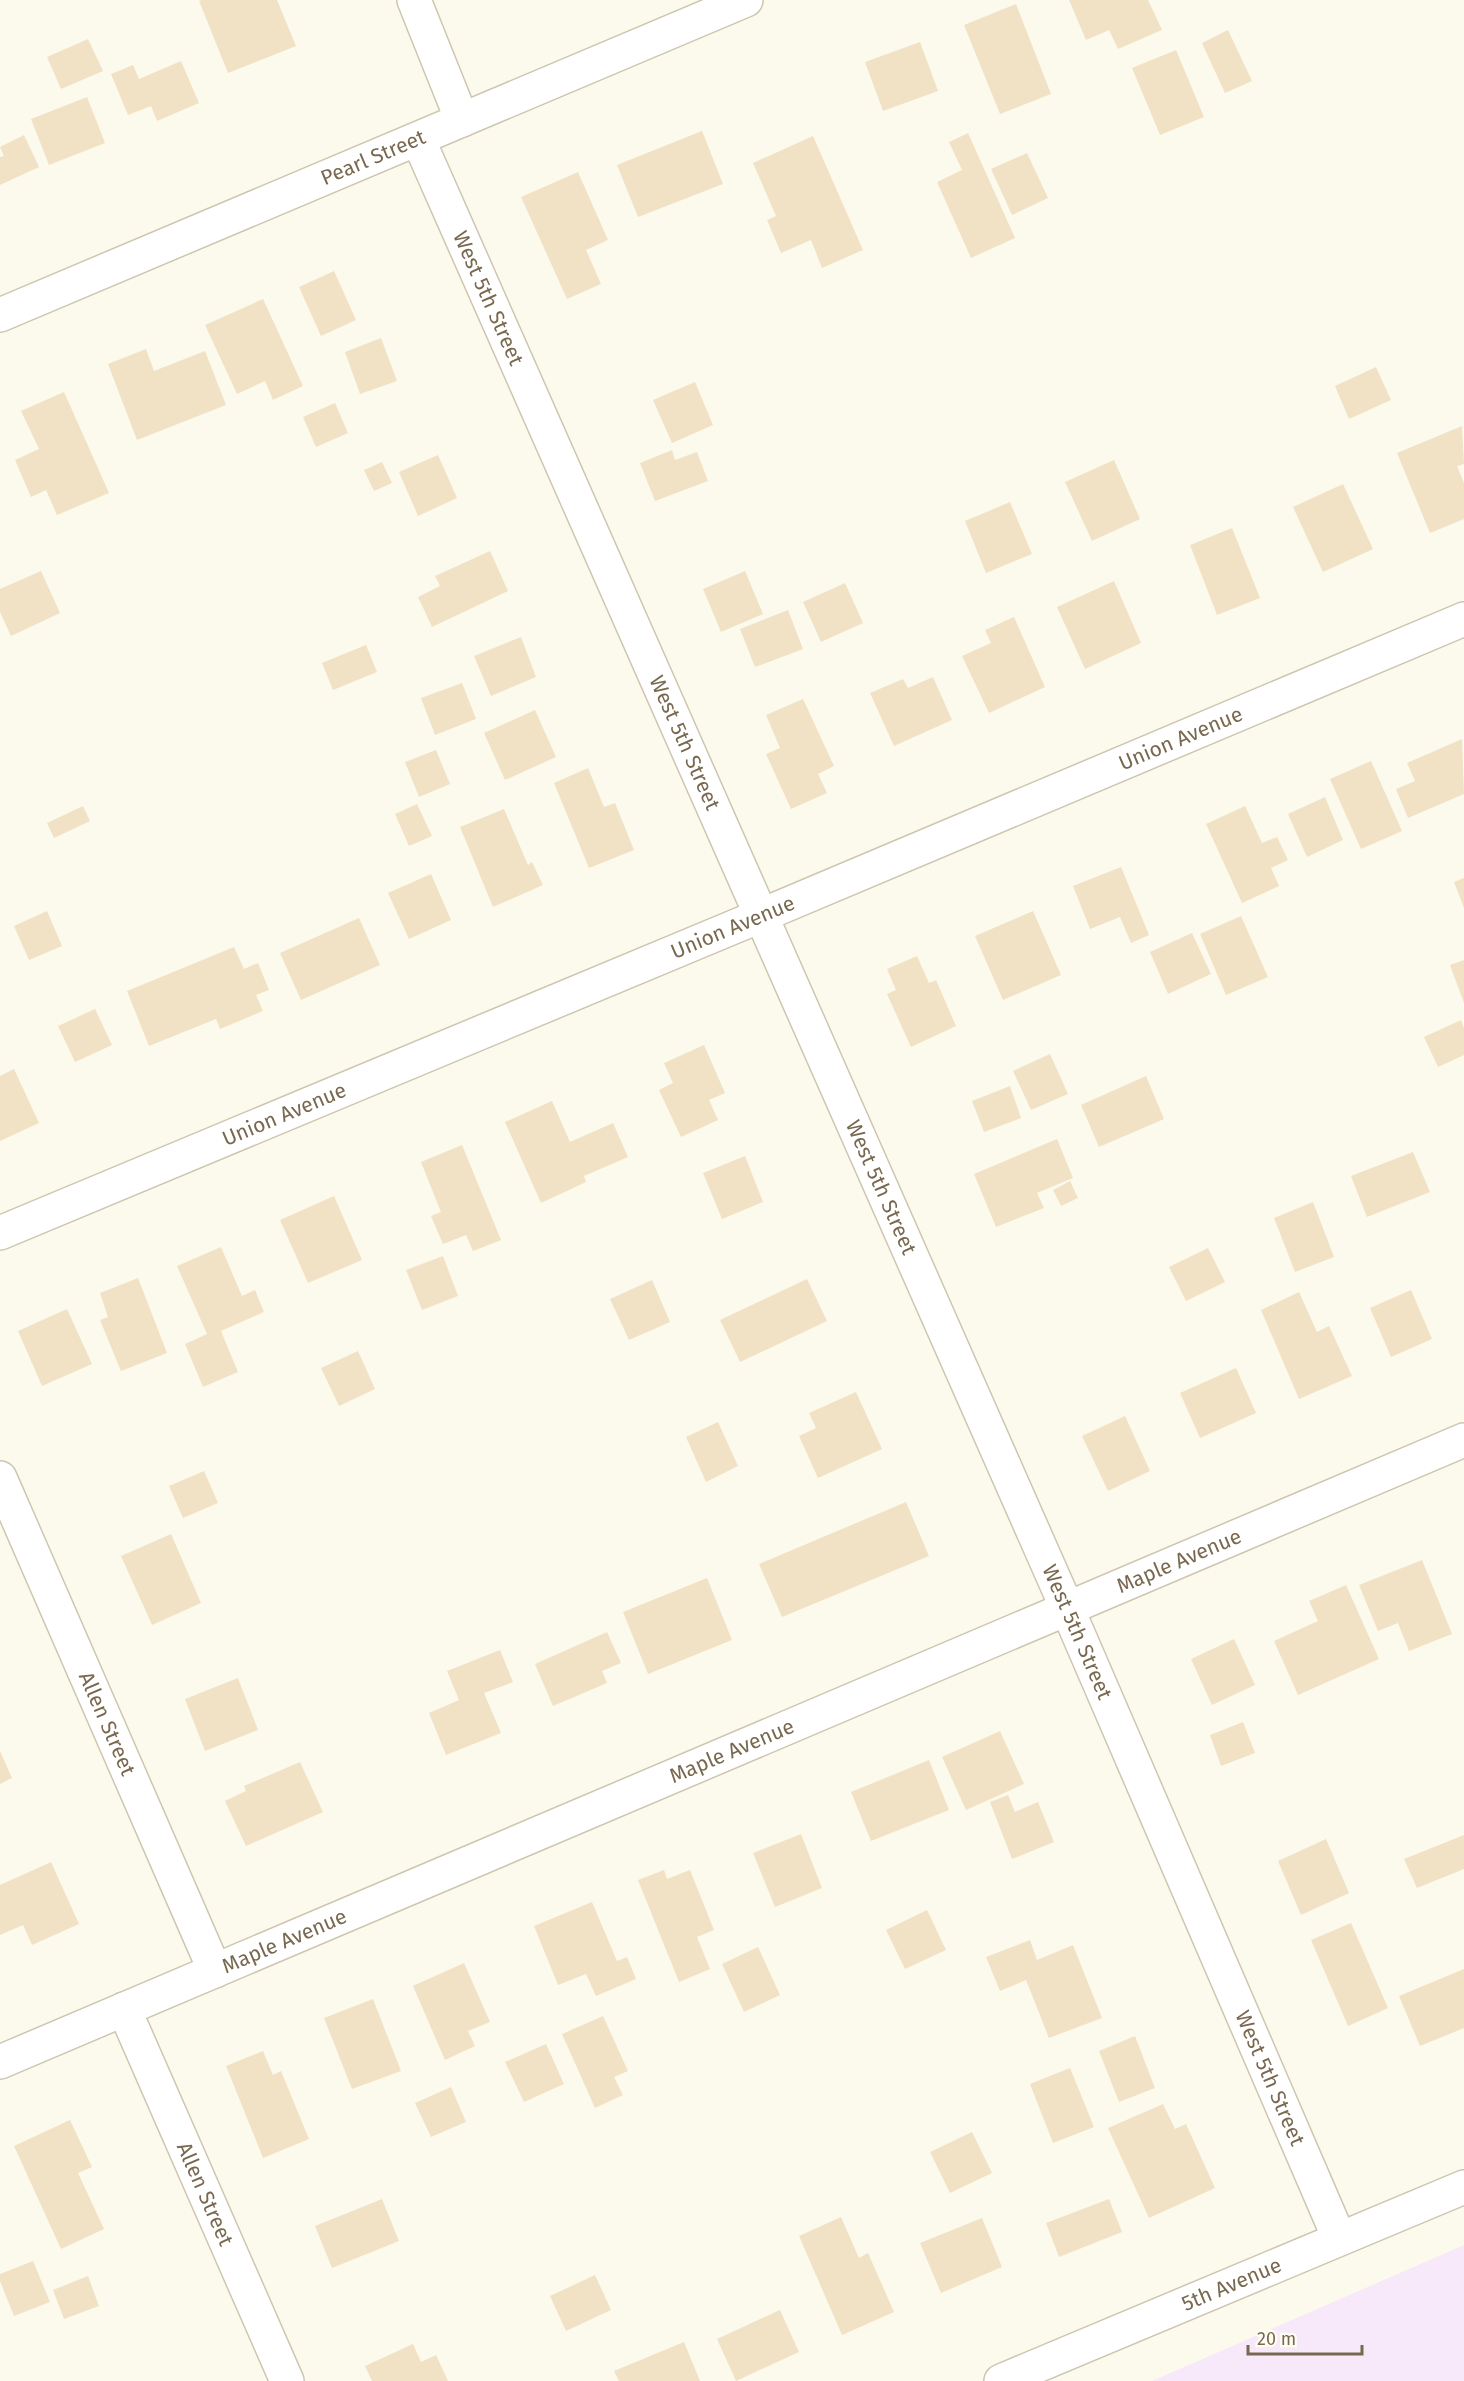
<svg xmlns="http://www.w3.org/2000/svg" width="1464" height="2381" font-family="'Fira Sans',sans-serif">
<rect width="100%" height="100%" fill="#fcfaed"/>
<path fill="#f7e9f9" d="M 1464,2245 L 1464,2381 L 1152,2381 Z"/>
<g fill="#f1e2c5">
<path d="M 202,0 L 277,0 L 296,46 L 228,73 L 199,1 Z"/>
<path d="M 1069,0 L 1148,0 L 1162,30 L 1118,49 L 1109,30 L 1086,40 Z"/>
<path d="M 1016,4 L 1051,94 L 1000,114 L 964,25 Z"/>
<path d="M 1228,30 L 1252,81 L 1225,93 L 1202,43 Z"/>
<path d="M 88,39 L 103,71 L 61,89 L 47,57 Z"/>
<path d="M 920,42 L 938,91 L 883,111 L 865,62 Z"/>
<path d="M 1176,50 L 1204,117 L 1160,135 L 1132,68 Z"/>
<path d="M 181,61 L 199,103 L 157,121 L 151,106 L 128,115 L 111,74 L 133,65 L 139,79 Z"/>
<path d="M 87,97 L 105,143 L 49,165 L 31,119 Z"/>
<path d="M 702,131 L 723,184 L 638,217 L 617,165 Z"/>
<path d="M 968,133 L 1015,238 L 971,258 L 937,182 L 962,170 L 949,142 Z"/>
<path d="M 24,135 L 39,167 L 0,185 L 0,157 L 4,156 L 0,147 Z"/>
<path d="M 813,136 L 863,250 L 822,268 L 811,240 L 781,253 L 767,220 L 776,216 L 753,163 Z"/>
<path d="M 1027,153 L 1048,198 L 1012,215 L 991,169 Z"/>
<path d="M 578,172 L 608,240 L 586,250 L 601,284 L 567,299 L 521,197 Z"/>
<path d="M 334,271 L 356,320 L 321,336 L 299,287 Z"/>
<path d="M 263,299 L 303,386 L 273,400 L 265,381 L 237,394 L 205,325 Z"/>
<path d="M 381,338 L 397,381 L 360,394 L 345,352 Z"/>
<path d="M 146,349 L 154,371 L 205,351 L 226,405 L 137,440 L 108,364 Z"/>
<path d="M 1376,367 L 1391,400 L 1349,419 L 1335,386 Z"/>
<path d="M 695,382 L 713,425 L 672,443 L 653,400 Z"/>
<path d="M 64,392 L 109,493 L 57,515 L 46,490 L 31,497 L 15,460 L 39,449 L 21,411 Z"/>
<path d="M 335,403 L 348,433 L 316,447 L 303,417 Z"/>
<path d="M 1462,426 L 1464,464 L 1457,466 L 1464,483 L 1464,519 L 1430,533 L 1397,453 Z"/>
<path d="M 672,450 L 675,460 L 697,452 L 708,481 L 655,501 L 640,463 Z"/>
<path d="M 438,455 L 457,498 L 418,516 L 399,472 Z"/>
<path d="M 1114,460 L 1140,519 L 1092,541 L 1065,482 Z"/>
<path d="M 382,462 L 392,483 L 374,491 L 364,470 Z"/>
<path d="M 1343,484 L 1373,549 L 1323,572 L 1293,507 Z"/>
<path d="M 1010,502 L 1032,554 L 986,573 L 965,521 Z"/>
<path d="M 1232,528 L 1260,598 L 1217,615 L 1190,545 Z"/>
<path d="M 490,551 L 508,591 L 432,627 L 418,597 L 440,586 L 435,576 Z"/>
<path d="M 41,571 L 60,613 L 11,636 L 0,612 L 0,589 Z"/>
<path d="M 745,571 L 763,614 L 721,632 L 703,589 Z"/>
<path d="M 1114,581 L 1141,643 L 1085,669 L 1057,607 Z"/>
<path d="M 845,583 L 863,623 L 821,642 L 803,602 Z"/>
<path d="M 788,610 L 803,649 L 755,667 L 740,629 Z"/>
<path d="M 1014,617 L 1045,687 L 989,713 L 962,656 L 991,643 L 985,630 Z"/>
<path d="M 521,637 L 536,677 L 491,696 L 474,656 Z"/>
<path d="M 366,645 L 377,672 L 333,690 L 322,663 Z"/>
<path d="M 933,677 L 952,720 L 894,746 L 870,693 L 903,679 L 908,688 Z"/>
<path d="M 462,683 L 476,719 L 435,735 L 421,698 Z"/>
<path d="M 803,699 L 834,766 L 818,774 L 827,793 L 791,809 L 766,754 L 780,748 L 766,715 Z"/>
<path d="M 535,710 L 556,757 L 505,780 L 484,733 Z"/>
<path d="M 1462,739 L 1464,794 L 1408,818 L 1396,789 L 1415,781 L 1407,763 Z"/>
<path d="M 436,750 L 450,784 L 419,797 L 405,762 Z"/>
<path d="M 1371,761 L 1402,831 L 1361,849 L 1330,779 Z"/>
<path d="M 588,768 L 604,807 L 615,803 L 634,850 L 589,868 L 554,783 Z"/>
<path d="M 1325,797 L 1343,840 L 1307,857 L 1288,814 Z"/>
<path d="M 417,804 L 432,836 L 409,846 L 395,814 Z"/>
<path d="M 83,806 L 90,821 L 54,838 L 47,823 Z"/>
<path d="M 1245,806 L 1262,843 L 1277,837 L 1288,860 L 1271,868 L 1279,886 L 1242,903 L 1206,824 Z"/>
<path d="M 504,809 L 528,865 L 532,862 L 543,885 L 493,907 L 460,827 Z"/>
<path d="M 1121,867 L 1149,935 L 1131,943 L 1120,917 L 1090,929 L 1073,886 Z"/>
<path d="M 431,874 L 451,920 L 409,939 L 388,893 Z"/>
<path d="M 1464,878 L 1464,908 L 1454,882 Z"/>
<path d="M 47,911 L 62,946 L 29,960 L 14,926 Z"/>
<path d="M 1033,911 L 1061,975 L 1003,1000 L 975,936 Z"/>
<path d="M 1241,916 L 1268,977 L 1226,995 L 1200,934 Z"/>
<path d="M 359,918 L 380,965 L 301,1000 L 280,953 Z"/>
<path d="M 1192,933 L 1211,974 L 1168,994 L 1150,952 Z"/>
<path d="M 234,947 L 244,969 L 258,963 L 269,990 L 256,995 L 263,1011 L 220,1029 L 216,1019 L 149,1046 L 127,991 Z"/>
<path d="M 917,956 L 929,983 L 936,980 L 956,1026 L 911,1047 L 887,994 L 896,990 L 887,969 Z"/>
<path d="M 1464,960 L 1464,1003 L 1450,965 Z"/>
<path d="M 95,1009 L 112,1045 L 75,1062 L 58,1026 Z"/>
<path d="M 1461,1020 L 1464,1028 L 1464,1055 L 1438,1067 L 1424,1037 Z"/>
<path d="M 704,1045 L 725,1093 L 709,1100 L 718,1120 L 681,1137 L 659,1090 L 673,1083 L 664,1063 Z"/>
<path d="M 1050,1054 L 1068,1094 L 1031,1110 L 1013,1071 Z"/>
<path d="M 14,1069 L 39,1123 L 0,1141 L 0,1076 Z"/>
<path d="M 1146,1076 L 1164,1119 L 1099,1147 L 1081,1105 Z"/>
<path d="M 1010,1086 L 1021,1118 L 984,1132 L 972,1101 Z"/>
<path d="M 552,1101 L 570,1142 L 613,1123 L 628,1157 L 584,1176 L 586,1182 L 541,1203 L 505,1122 Z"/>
<path d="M 1057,1139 L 1073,1178 L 1037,1193 L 1044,1208 L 996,1227 L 974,1174 Z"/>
<path d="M 462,1145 L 501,1240 L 473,1251 L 466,1235 L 443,1244 L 431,1216 L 441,1212 L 421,1162 Z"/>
<path d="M 1413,1152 L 1430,1192 L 1367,1217 L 1351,1176 Z"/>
<path d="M 745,1156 L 763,1202 L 722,1219 L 703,1173 Z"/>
<path d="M 1070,1181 L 1078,1198 L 1061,1206 L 1053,1190 Z"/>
<path d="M 334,1196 L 362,1260 L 308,1283 L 280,1220 Z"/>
<path d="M 1313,1202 L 1334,1257 L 1295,1272 L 1274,1218 Z"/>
<path d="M 221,1247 L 242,1296 L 255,1290 L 264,1312 L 221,1331 L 238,1372 L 203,1387 L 185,1344 L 207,1334 L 177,1266 Z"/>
<path d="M 1208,1248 L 1225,1282 L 1186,1301 L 1169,1267 Z"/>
<path d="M 443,1256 L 458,1296 L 422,1310 L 406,1270 Z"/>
<path d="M 138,1278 L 167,1353 L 121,1371 L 100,1320 L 108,1317 L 100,1293 Z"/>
<path d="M 807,1279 L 827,1321 L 740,1362 L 720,1320 Z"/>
<path d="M 652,1280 L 670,1322 L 629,1340 L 610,1299 Z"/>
<path d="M 1411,1290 L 1432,1339 L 1391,1357 L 1370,1308 Z"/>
<path d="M 1299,1292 L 1317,1332 L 1329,1326 L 1352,1376 L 1299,1399 L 1261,1310 Z"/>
<path d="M 67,1309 L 92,1364 L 42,1386 L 18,1331 Z"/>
<path d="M 358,1351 L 375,1389 L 339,1406 L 321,1368 Z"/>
<path d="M 1236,1368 L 1256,1413 L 1200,1438 L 1180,1393 Z"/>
<path d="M 856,1392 L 882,1449 L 818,1478 L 799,1436 L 816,1428 L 809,1413 Z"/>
<path d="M 1125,1416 L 1150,1471 L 1108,1491 L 1082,1436 Z"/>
<path d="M 718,1422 L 738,1466 L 706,1482 L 686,1437 Z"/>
<path d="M 204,1471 L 218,1503 L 183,1518 L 169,1486 Z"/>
<path d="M 906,1502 L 929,1556 L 782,1617 L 759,1564 Z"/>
<path d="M 171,1534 L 201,1603 L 152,1625 L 121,1556 Z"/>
<path d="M 1422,1560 L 1452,1634 L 1409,1651 L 1398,1623 L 1378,1631 L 1359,1585 Z"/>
<path d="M 707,1578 L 732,1640 L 648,1674 L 623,1612 Z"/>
<path d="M 1346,1585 L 1379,1659 L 1298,1695 L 1274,1641 L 1318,1621 L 1309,1601 Z"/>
<path d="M 607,1632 L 621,1663 L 602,1671 L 607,1683 L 553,1706 L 535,1664 Z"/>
<path d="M 1234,1639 L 1255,1685 L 1212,1705 L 1191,1659 Z"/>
<path d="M 500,1650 L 513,1682 L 484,1693 L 501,1733 L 446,1755 L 429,1713 L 459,1700 L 447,1671 Z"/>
<path d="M 238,1678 L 258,1730 L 205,1751 L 185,1699 Z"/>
<path d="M 1243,1722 L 1255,1753 L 1221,1766 L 1210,1735 Z"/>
<path d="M 1000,1731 L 1024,1784 L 966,1810 L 942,1757 Z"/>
<path d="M 0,1751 L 12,1778 L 0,1784 Z"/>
<path d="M 929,1760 L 949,1810 L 871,1841 L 851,1792 Z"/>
<path d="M 300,1762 L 323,1812 L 246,1846 L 225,1801 L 246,1791 L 244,1786 Z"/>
<path d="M 1008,1795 L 1015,1812 L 1038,1802 L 1054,1842 L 1012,1859 L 990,1802 Z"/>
<path d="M 801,1834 L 822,1888 L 775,1907 L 753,1853 Z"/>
<path d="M 1464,1835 L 1464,1869 L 1417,1888 L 1404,1859 Z"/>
<path d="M 1326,1839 L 1349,1893 L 1301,1915 L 1278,1861 Z"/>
<path d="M 51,1862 L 79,1924 L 32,1945 L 23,1925 L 0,1935 L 0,1885 Z"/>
<path d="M 664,1870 L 667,1879 L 690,1870 L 714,1930 L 697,1937 L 710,1969 L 679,1982 L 638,1880 Z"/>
<path d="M 592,1902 L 617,1961 L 627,1957 L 636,1979 L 596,1996 L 586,1974 L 558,1985 L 534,1926 Z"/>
<path d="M 927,1910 L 946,1950 L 905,1969 L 886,1930 Z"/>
<path d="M 1351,1923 L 1388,2008 L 1348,2026 L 1311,1940 Z"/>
<path d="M 1030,1940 L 1037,1960 L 1073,1945 L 1102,2018 L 1049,2038 L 1026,1980 L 1000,1991 L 986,1957 Z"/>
<path d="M 758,1947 L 780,1995 L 744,2012 L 722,1964 Z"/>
<path d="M 464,1963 L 490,2022 L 468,2031 L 475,2046 L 445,2060 L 413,1986 Z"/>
<path d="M 1464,1969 L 1464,2028 L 1420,2046 L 1399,1996 Z"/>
<path d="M 373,1999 L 401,2071 L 352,2089 L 324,2018 Z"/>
<path d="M 603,2016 L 628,2071 L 614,2077 L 623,2095 L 595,2108 L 562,2034 Z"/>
<path d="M 1135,2036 L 1155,2088 L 1119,2102 L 1099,2051 Z"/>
<path d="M 546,2044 L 564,2084 L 524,2102 L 505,2062 Z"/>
<path d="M 263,2051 L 273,2075 L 281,2071 L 309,2139 L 263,2158 L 226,2066 Z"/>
<path d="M 1070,2068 L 1094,2127 L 1053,2143 L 1030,2084 Z"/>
<path d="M 451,2087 L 466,2122 L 431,2137 L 415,2103 Z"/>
<path d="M 1163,2104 L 1175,2129 L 1186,2124 L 1215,2188 L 1149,2218 L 1108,2128 Z"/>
<path d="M 70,2120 L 92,2167 L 78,2173 L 104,2229 L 61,2249 L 14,2146 Z"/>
<path d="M 972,2132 L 992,2173 L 950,2193 L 930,2152 Z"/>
<path d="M 382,2199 L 399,2241 L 332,2268 L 315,2226 Z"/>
<path d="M 1109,2199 L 1122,2232 L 1059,2257 L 1046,2223 Z"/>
<path d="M 841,2217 L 859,2258 L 868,2253 L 894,2312 L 842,2335 L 799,2236 Z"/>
<path d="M 982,2218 L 1002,2267 L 941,2293 L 920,2243 Z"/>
<path d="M 33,2261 L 50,2302 L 14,2316 L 0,2281 L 0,2274 Z"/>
<path d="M 595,2275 L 611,2310 L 566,2331 L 550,2296 Z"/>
<path d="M 88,2276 L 99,2306 L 64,2319 L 53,2290 Z"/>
<path d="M 780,2310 L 799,2352 L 736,2381 L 717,2339 Z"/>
<path d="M 684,2342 L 700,2381 L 619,2381 L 614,2371 Z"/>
<path d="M 413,2344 L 421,2362 L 436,2355 L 448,2381 L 372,2381 L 365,2366 Z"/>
</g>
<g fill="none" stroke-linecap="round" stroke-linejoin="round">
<defs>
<g id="minor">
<path d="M 414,0 L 462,120"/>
<path id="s1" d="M 418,139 L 1067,1608 L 1339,2238"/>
<path id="s2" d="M 0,315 L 746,0"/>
<path id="s3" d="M 0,1233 L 760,916 L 1464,619"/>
<path id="s4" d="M 0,1478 L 215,1971"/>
<path id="s5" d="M 124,2009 L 287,2381"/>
<path id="s6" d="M 0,2062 L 1464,1440"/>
<path id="s7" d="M 1001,2381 L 1464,2187"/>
</g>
</defs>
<use href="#minor" stroke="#cfc6b1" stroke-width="36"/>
<use href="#minor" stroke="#fff" stroke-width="33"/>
</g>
<g text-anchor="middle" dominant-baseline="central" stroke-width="4.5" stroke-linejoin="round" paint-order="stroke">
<g font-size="21" fill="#78684f" stroke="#fffdf3">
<text stroke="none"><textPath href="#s2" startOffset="405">Pearl Street</textPath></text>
<text stroke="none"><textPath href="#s1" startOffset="174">West 5th Street</textPath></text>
<text stroke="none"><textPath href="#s3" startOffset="1280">Union Avenue</textPath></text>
<text stroke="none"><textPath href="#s1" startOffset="660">West 5th Street</textPath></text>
<text stroke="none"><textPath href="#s3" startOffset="794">Union Avenue</textPath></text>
<text stroke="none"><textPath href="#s3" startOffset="308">Union Avenue</textPath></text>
<text stroke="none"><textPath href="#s1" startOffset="1146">West 5th Street</textPath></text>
<text stroke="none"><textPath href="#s6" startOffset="1281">Maple Avenue</textPath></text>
<text stroke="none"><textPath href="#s1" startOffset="1632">West 5th Street</textPath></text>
<text stroke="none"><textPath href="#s4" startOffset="268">Allen Street</textPath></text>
<text stroke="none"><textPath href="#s6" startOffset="795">Maple Avenue</textPath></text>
<text stroke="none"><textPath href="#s6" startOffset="309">Maple Avenue</textPath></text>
<text stroke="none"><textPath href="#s1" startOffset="2118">West 5th Street</textPath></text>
<text stroke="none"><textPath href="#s5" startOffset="202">Allen Street</textPath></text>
<text stroke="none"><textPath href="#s7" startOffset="250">5th Avenue</textPath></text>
</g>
</g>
<path d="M1248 2345v9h114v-9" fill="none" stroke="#78684f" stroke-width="3"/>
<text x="1257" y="2345" font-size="18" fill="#78684f" stroke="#fffdf3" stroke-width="4.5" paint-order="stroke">20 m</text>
</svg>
